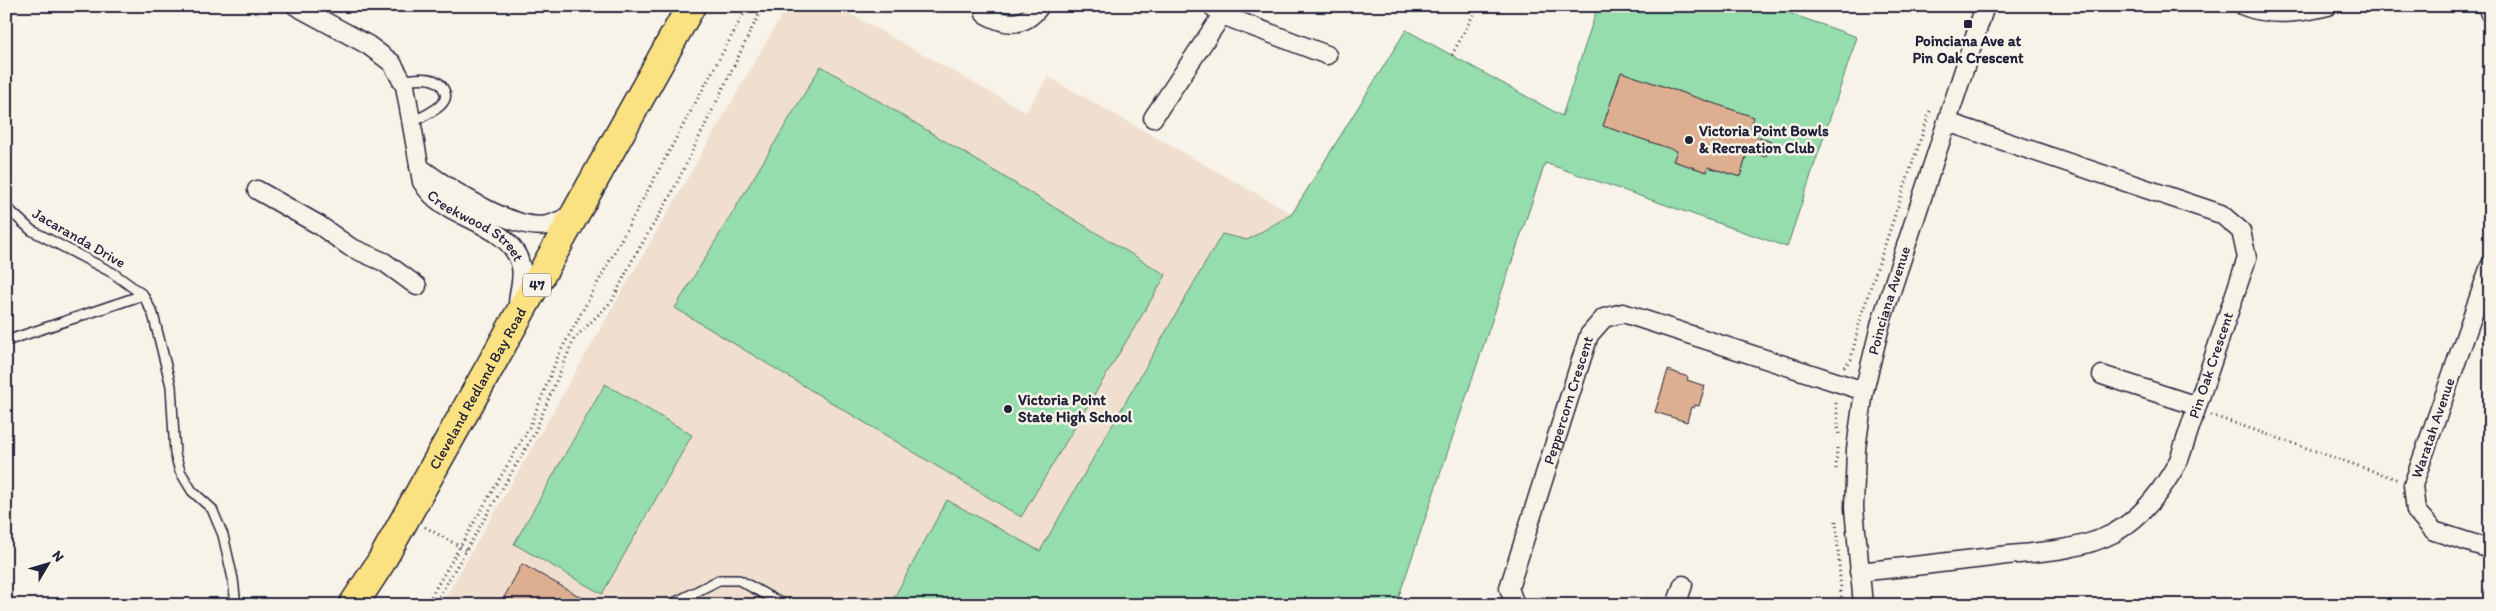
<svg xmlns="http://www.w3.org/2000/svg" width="2496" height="611" font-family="Itim,sans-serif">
<rect width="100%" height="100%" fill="#f7f3e8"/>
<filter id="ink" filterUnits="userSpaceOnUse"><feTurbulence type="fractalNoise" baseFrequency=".02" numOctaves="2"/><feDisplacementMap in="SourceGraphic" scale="10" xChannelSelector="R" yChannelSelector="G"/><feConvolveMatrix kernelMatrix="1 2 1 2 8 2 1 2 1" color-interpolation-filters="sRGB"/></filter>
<g filter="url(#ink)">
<path fill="#f0dece" d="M 787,6 L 836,6 L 1026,112 L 1048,77 L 1291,213 L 1406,30 L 1562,116 L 1396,605 L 441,605 Z"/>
<g fill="#95ddac" stroke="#5c8074">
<path d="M 1598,6 L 1769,6 L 1857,37 L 1787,247 L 1545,163 L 1396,605 L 890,605 L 947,500 L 1040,551 L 1222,234 L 1247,240 L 1292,214 L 1406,30 L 1562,116 Z"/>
<path d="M 821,66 L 1166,275 L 1021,517 L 675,308 Z"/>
<path d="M 605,384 L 692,435 L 602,594 L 514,544 Z"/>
</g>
<g fill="#deae90" stroke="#22223b">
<path d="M 1621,72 L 1754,117 L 1748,134 L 1771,142 L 1766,157 L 1748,151 L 1740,177 L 1708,167 L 1707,172 L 1673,161 L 1677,151 L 1603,126 Z"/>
<path d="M 1668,370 L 1688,377 L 1687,380 L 1705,386 L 1699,406 L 1695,405 L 1694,408 L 1691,407 L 1687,422 L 1655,412 Z"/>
<path d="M 522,564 L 595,605 L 500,605 Z"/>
</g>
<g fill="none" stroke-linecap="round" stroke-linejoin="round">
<defs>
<g id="service">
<path d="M 402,80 C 416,79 437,74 444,90 C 446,94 446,98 444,101 C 438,111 420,117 411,123"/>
<path d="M 6,207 L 31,230 L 113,273 L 143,295 L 153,314 L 171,386 L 175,454 L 180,471 L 192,491 L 212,509 L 223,535 L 233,579 L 236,605"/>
<path d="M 6,341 L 143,295"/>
<path d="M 670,605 L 719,580 L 739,580 L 784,605"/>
</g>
<g id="minor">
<path id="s1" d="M 296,6 L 368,45 L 392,63 L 405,86 L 422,182 C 427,190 434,198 443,204 C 468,221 514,231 521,267 C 524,280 517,295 518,308"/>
<path d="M 1212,6 L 1222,15 L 1327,55"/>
<path d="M 2244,6 C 2272,17 2300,13 2328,6"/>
<path d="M 2487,6 L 2490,14"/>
<path d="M 985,14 C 1006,26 1024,28 1040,6"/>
<path d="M 1153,118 L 1222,15"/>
<path d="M 419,167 C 446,187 514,232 547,225 C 558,223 566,218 575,212"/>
<path d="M 257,190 L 319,225 L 350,247 L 384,262 L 417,286"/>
<path d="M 2490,266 L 2413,485 L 2416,511 L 2434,531 L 2490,549"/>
<path d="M 2102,375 L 2197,406"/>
<path id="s2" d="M 1859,572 C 1905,567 1952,562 1999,556 C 2036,552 2080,551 2114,533 C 2144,516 2163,489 2179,460 L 2247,258 L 2241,231 L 2221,214 L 1947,122"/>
<path id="s3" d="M 1515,605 L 1509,588 L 1589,335 L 1604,318 L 1623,313 L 1864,391"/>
<path d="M 1676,605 L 1683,585"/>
<path id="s4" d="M 1863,605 L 1854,508 L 1856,449 L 1864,391 L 1881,322 L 1985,6"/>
</g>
<g id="trunk">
<path id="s5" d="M 353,605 L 381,562 L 691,6"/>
</g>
</defs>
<use href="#service" stroke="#22223b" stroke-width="12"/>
<use href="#minor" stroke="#22223b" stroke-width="21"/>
<use href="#trunk" stroke="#22223b" stroke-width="31"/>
<g stroke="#22223b" stroke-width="3" stroke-dasharray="1 4" stroke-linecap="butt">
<path d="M 1452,55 L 1478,6"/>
<path d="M 1844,367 L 1851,359 L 1861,316 L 1930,111"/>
<path d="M 1836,403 L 1839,435"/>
<path d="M 2211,415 L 2399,480"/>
<path d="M 1836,469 L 1837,448"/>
<path d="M 1836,521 L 1842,605"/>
<path d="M 425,527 L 466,550"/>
<path d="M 426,605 L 529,428 L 559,354 L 748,6"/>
<path d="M 434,605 L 533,436 L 574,339 L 612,301 L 634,257 L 670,197 L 763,6"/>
</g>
<use href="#service" stroke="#f7f3e8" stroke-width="9"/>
<use href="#minor" stroke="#f7f3e8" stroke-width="18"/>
<use href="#trunk" stroke="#fae181" stroke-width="28"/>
</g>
</g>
<g fill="#22223b" stroke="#f7f3e8" stroke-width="2">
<rect x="1963" y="19" width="10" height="10" rx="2.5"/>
<circle cx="1689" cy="140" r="5"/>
<circle cx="1008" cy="409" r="5"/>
</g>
<g text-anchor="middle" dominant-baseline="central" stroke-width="5" stroke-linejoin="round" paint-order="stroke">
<rect fill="#f7f3e8" stroke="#62616f" stroke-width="1" x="523" y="273.5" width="28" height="23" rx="4"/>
<g font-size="14" font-weight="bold" fill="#22223b">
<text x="537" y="285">47</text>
</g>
<g font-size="15" font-weight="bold" fill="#22223b" stroke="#f7f3e8" text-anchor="start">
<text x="1968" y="41" text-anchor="middle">Poinciana Ave at<tspan x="1968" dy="17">Pin Oak Crescent</tspan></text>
<text x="1699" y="131">Victoria Point Bowls<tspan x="1699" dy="17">&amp; Recreation Club</tspan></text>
<text x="1018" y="400">Victoria Point<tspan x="1018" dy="17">State High School</tspan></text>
</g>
<g font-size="15" fill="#22223b" stroke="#f7f3e8">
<text stroke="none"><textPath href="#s1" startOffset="306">Creekwood Street</textPath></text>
<text transform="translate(79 238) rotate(30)">Jacaranda Drive</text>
<text stroke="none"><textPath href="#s4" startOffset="309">Poinciana Avenue</textPath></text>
<text stroke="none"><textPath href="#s2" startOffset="458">Pin Oak Crescent</textPath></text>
<text stroke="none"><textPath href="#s5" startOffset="250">Cleveland Redland Bay Road</textPath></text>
<text stroke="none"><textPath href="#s3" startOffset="215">Peppercorn Crescent</textPath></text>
<text transform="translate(2433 428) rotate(-71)">Waratah Avenue</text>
</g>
</g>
<rect width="2496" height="611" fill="none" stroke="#f7f3e8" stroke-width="25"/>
<rect x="12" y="12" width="2471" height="586" fill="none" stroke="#22223b" stroke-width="2" filter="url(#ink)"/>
<g transform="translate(48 564) rotate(52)" stroke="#f7f3e8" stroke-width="4" paint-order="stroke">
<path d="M0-4L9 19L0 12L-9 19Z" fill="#22223b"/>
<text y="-8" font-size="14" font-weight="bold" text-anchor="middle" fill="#22223b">N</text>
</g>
</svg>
